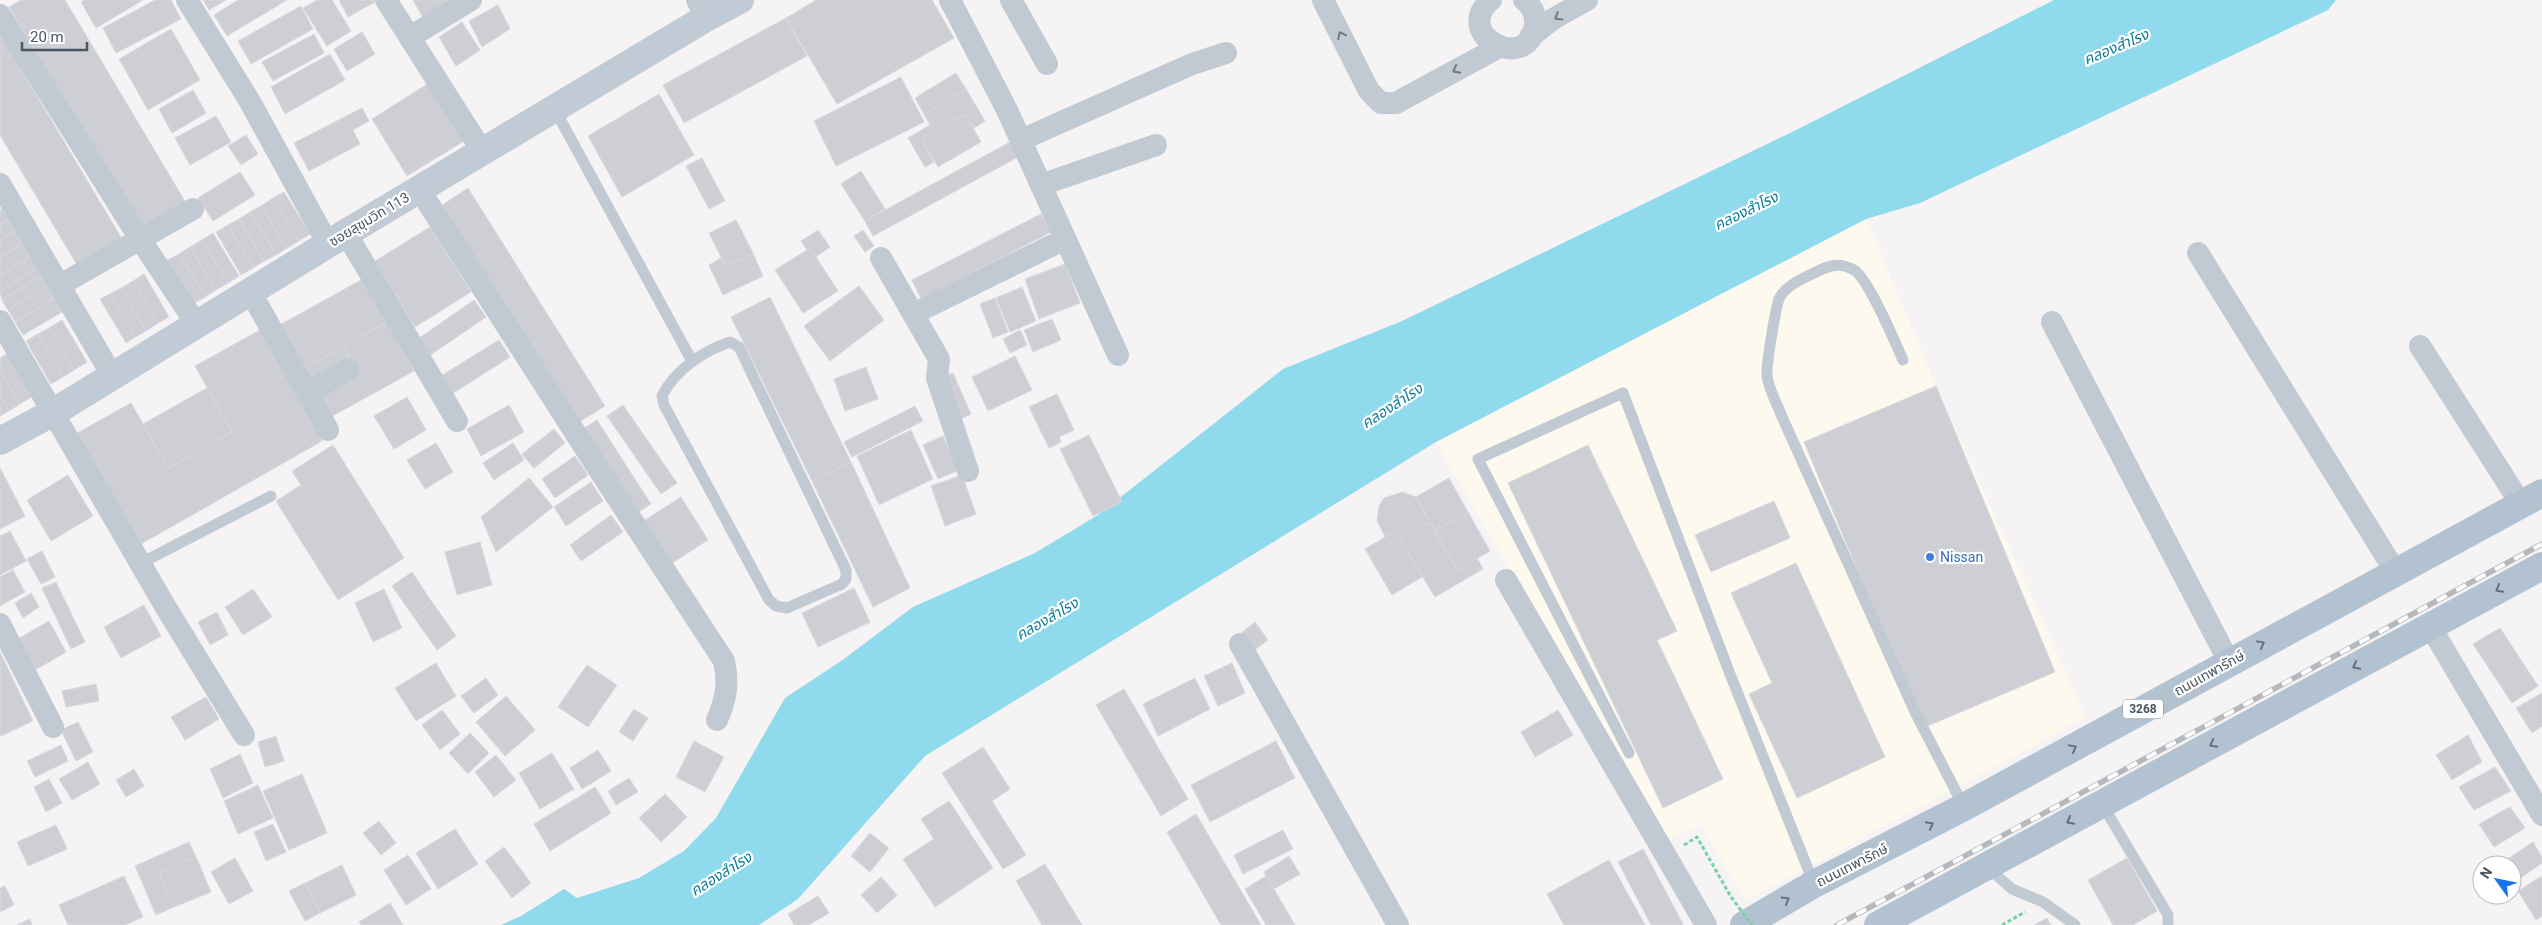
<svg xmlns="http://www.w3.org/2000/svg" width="2542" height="925" font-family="Roboto,'Noto Sans Thai',sans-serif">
<rect width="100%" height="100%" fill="#f5f3f3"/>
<path fill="#fdf9ef" d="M 1866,219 L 1936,386 L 2086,717 L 1746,901 L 1701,825 L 1667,840 L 1436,442 Z"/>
<path fill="#90daee" d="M 2054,0 L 2336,0 L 2328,10 L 1920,203 L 1866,219 L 1436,442 L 925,756 L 798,899 L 759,925 L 501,925 L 521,916 L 564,889 L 577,898 L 639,878 L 684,851 L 716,818 L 785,698 L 844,659 L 913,607 L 1035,553 L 1098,515 L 1283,369 L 1402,321 L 1794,131 Z"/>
<g fill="#cdcfd5" stroke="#d7d9de">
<path d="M 21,0 L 65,0 L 186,203 L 142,230 L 9,7 Z"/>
<path d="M 84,0 L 143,0 L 96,28 L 81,2 Z"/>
<path d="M 155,0 L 171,0 L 181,19 L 116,53 L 103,28 Z"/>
<path d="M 203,0 L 226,0 L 209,10 Z"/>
<path d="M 238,0 L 287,0 L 227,36 L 214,15 Z"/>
<path d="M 317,0 L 332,0 L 351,31 L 327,46 L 303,8 Z"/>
<path d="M 339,0 L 374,0 L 375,2 L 348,17 Z"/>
<path d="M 413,0 L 449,0 L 451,3 L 424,19 Z"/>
<path d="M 816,0 L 932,0 L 954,38 L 837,104 L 786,18 Z"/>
<path d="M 498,5 L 510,29 L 482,47 L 469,21 Z"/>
<path d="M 301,6 L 313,29 L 251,64 L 238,41 Z"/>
<path d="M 786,18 L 807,56 L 684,123 L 663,85 Z"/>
<path d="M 462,22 L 480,50 L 456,66 L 439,37 Z"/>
<path d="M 171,29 L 200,80 L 148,110 L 119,59 Z"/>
<path d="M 362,32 L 375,54 L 347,71 L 334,49 Z"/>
<path d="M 0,34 L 122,239 L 77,265 L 0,135 Z"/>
<path d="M 314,34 L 324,53 L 273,81 L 262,62 Z"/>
<path d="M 330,54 L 345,80 L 285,114 L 271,87 Z"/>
<path d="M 956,73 L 966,89 L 924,114 L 915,98 Z"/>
<path d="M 901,77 L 924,122 L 836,166 L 814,121 Z"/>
<path d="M 429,83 L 464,141 L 407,176 L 372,119 Z"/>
<path d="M 966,89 L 985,121 L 974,128 L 965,114 L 934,132 L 924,114 Z"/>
<path d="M 193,90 L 206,113 L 172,133 L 159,109 Z"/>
<path d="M 659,94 L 694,155 L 622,197 L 588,136 Z"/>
<path d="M 362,108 L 369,121 L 353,130 L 360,144 L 309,171 L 294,143 Z"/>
<path d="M 965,114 L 981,142 L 938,167 L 921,139 Z"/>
<path d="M 216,116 L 231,142 L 190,165 L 175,138 Z"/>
<path d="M 930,125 L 934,132 L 921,139 L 934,162 L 925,167 L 908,138 Z"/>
<path d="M 246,135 L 258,154 L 241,165 L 228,146 Z"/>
<path d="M 1010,142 L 1018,157 L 873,236 L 865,221 Z"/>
<path d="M 702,158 L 725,201 L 709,209 L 686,166 Z"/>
<path d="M 861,171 L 885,209 L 865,221 L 841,184 Z"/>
<path d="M 240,172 L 255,195 L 213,221 L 198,198 Z"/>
<path d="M 468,188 L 605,406 L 574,425 L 438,208 Z"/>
<path d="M 284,192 L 310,234 L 299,241 L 273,198 Z"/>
<path d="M 273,198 L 299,241 L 287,248 L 261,206 Z"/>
<path d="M 261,206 L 287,248 L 276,255 L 250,212 Z"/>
<path d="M 2,209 L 8,220 L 0,225 L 0,210 Z"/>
<path d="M 250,212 L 276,255 L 264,261 L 239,219 Z"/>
<path d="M 1041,214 L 1051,232 L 921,299 L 912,280 Z"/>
<path d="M 239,219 L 264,261 L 253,268 L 228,225 Z"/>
<path d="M 8,220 L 15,231 L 0,240 L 0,225 Z"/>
<path d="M 736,220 L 753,253 L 726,267 L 709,233 Z"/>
<path d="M 228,225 L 253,268 L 241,275 L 216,232 Z"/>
<path d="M 430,227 L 471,292 L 415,327 L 375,261 Z"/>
<path d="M 818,230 L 830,247 L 816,257 L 810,248 L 807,250 L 801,241 Z"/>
<path d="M 863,230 L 874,246 L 865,252 L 854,236 Z"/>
<path d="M 15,231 L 22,244 L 0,258 L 0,240 Z"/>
<path d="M 213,233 L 239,276 L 228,283 L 202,240 Z"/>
<path d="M 202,240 L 228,283 L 216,290 L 190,247 Z"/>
<path d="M 22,244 L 30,257 L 0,275 L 0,258 Z"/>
<path d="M 190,247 L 216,290 L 205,297 L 179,254 Z"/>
<path d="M 810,248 L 838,291 L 803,313 L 775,270 Z"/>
<path d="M 753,253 L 763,276 L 723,295 L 709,265 L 721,258 L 726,267 Z"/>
<path d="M 179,254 L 205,297 L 192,304 L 166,261 Z"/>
<path d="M 30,257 L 37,268 L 0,291 L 0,275 Z"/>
<path d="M 1065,264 L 1080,303 L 1039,319 L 1025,279 Z"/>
<path d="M 37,268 L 41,276 L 2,300 L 0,291 Z"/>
<path d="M 144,274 L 169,317 L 158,323 L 133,281 Z"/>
<path d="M 41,276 L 47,286 L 8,310 L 2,300 Z"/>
<path d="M 363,279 L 387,322 L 301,370 L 276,327 Z"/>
<path d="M 133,281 L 158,323 L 146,331 L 121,288 Z"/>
<path d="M 47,286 L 54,298 L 15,322 L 8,310 Z"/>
<path d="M 859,286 L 884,320 L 830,361 L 804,326 Z"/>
<path d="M 1022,287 L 1036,321 L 1010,332 L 996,298 Z"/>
<path d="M 121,288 L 146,331 L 135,337 L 110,294 Z"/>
<path d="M 110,294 L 135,337 L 126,343 L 100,299 Z"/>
<path d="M 770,297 L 851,462 L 812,481 L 731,317 Z"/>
<path d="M 54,298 L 62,312 L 23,335 L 15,322 Z"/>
<path d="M 995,298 L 1008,332 L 993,338 L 980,304 Z"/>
<path d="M 474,300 L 486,317 L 426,358 L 415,341 Z"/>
<path d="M 1052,319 L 1061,340 L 1033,352 L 1024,330 Z"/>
<path d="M 62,320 L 87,362 L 74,370 L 49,328 Z"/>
<path d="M 387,322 L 414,371 L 327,419 L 314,395 L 356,371 L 344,346 Z"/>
<path d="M 49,328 L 74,370 L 63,377 L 38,334 Z"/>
<path d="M 260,330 L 322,441 L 134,548 L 72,436 L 131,403 L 168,468 L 232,432 L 195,366 Z"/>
<path d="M 1020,330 L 1027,345 L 1010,353 L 1003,339 Z"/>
<path d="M 38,334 L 63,377 L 51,384 L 26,341 Z"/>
<path d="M 499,340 L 510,357 L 447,397 L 436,379 Z"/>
<path d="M 344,346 L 351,362 L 309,386 L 301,370 Z"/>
<path d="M 8,353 L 33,396 L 20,404 L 0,370 L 0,358 Z"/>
<path d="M 1015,356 L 1032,390 L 988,411 L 972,377 Z"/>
<path d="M 866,367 L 878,399 L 845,411 L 834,379 Z"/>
<path d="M 0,370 L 20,404 L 9,411 L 0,395 Z"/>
<path d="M 953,373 L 971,414 L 958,420 L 940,378 Z"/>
<path d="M 1936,386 L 2055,672 L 1923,728 L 1804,442 Z"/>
<path d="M 207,388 L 232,432 L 168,468 L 143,424 Z"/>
<path d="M 1057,394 L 1074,430 L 1059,437 L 1061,442 L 1049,448 L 1029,407 Z"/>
<path d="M 0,395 L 9,411 L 0,416 Z"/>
<path d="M 407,397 L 426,430 L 394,449 L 374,416 Z"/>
<path d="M 509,405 L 524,432 L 481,456 L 467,429 Z"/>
<path d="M 623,405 L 677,483 L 661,494 L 607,416 Z"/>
<path d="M 915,406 L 923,421 L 852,457 L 844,442 Z"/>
<path d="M 597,420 L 651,504 L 634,515 L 580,431 Z"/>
<path d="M 554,429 L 565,443 L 534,468 L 522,454 Z"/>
<path d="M 911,430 L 933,479 L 879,505 L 857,456 Z"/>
<path d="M 1089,435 L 1122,502 L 1093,516 L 1060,449 Z"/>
<path d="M 943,436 L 959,470 L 938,479 L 923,445 Z"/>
<path d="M 436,443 L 453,472 L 425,489 L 407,460 Z"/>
<path d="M 513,443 L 524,460 L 494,480 L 483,463 Z"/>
<path d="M 333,445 L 404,558 L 338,600 L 276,501 L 301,485 L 292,471 Z"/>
<path d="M 1588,445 L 1677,631 L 1657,640 L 1723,779 L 1663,808 L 1508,483 Z"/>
<path d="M 575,456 L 588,475 L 555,498 L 542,479 Z"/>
<path d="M 851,462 L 910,588 L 873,607 L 812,481 Z"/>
<path d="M 0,468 L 25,516 L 0,529 Z"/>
<path d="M 68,475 L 93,516 L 51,541 L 27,500 Z"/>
<path d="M 962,475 L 976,514 L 945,526 L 931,486 Z"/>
<path d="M 529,478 L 553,507 L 496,552 L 481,517 Z"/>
<path d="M 1449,478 L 1468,512 L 1435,530 L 1416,497 Z"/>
<path d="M 591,482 L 603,501 L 566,526 L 554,507 Z"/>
<path d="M 1402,492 L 1416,497 L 1430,522 L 1400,540 L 1395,531 L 1385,537 L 1377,520 L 1379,506 L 1384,498 Z"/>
<path d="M 681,497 L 708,540 L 666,567 L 639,524 Z"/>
<path d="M 1774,501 L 1790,538 L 1711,572 L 1695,535 Z"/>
<path d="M 1468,512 L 1490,551 L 1457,570 L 1435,530 Z"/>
<path d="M 611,515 L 623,532 L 581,561 L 570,545 Z"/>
<path d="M 1430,522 L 1457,570 L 1477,558 L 1483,569 L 1435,597 L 1400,540 Z"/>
<path d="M 10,531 L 26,561 L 0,575 L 0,536 Z"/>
<path d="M 1395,531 L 1422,577 L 1392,595 L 1365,549 Z"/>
<path d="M 480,542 L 492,585 L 457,595 L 445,552 Z"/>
<path d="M 42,551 L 55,577 L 41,584 L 27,559 Z"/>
<path d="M 1796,563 L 1885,757 L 1797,798 L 1749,694 L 1772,683 L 1731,593 Z"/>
<path d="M 13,570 L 25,592 L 0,606 L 0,577 Z"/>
<path d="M 412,572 L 432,602 L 413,616 L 392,586 Z"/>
<path d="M 56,582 L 85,642 L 71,649 L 42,588 Z"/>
<path d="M 854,588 L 870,622 L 818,647 L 802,613 Z"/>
<path d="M 253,589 L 272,617 L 243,635 L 225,607 Z"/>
<path d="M 384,589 L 402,628 L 373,642 L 355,603 Z"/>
<path d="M 31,593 L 39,607 L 23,618 L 15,603 Z"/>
<path d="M 432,602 L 456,636 L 437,650 L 413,616 Z"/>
<path d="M 144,605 L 161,636 L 121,658 L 104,627 Z"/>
<path d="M 217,612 L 228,635 L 210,645 L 198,622 Z"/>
<path d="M 49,621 L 66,652 L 35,670 L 18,639 Z"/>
<path d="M 1255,622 L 1268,640 L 1253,651 L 1240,634 Z"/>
<path d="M 2500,628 L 2538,686 L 2512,703 L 2473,644 Z"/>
<path d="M 0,652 L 33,721 L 1,736 L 0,733 Z"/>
<path d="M 436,663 L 456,696 L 416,721 L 395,688 Z"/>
<path d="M 1232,663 L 1245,693 L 1218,706 L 1204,676 Z"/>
<path d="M 587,665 L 617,685 L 588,727 L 558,707 Z"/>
<path d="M 486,678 L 498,695 L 474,713 L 461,696 Z"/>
<path d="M 1195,678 L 1210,709 L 1158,736 L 1143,704 Z"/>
<path d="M 96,684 L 99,701 L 66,707 L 62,691 Z"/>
<path d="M 1124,689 L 1188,799 L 1161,816 L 1096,705 Z"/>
<path d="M 2542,693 L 2542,726 L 2532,733 L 2516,708 Z"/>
<path d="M 506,696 L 535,730 L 505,756 L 476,722 Z"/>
<path d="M 206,697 L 219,719 L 185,740 L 171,717 Z"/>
<path d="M 634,709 L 648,718 L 633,741 L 619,732 Z"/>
<path d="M 442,710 L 460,734 L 440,750 L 422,725 Z"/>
<path d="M 1558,710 L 1573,735 L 1535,757 L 1521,732 Z"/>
<path d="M 78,722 L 93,752 L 76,761 L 61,730 Z"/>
<path d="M 470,733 L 489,753 L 468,774 L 449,753 Z"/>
<path d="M 2468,735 L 2482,762 L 2452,780 L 2436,755 Z"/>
<path d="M 276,736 L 284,761 L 265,767 L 258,742 Z"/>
<path d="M 694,741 L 724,757 L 705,792 L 676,777 Z"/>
<path d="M 1276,741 L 1295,778 L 1210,822 L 1191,785 Z"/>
<path d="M 61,745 L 68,761 L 35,777 L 27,761 Z"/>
<path d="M 983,747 L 1010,789 L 992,801 L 1026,855 L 1003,869 L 942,773 Z"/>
<path d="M 598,750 L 611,771 L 582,789 L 570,768 Z"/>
<path d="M 552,753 L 574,789 L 540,809 L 519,773 Z"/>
<path d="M 240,754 L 253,783 L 223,798 L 210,769 Z"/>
<path d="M 496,755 L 516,780 L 494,797 L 475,772 Z"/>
<path d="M 88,762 L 100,784 L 72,800 L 59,779 Z"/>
<path d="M 2495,767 L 2511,791 L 2474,810 L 2459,787 Z"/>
<path d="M 134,769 L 144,786 L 126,797 L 116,780 Z"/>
<path d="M 302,774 L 327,833 L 289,850 L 263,791 Z"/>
<path d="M 629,778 L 638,792 L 616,805 L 608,791 Z"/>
<path d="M 49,779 L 62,803 L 46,812 L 34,787 Z"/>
<path d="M 258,785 L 273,818 L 238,834 L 224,801 Z"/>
<path d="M 595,787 L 611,813 L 550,851 L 534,824 Z"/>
<path d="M 665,794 L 687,817 L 661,842 L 639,818 Z"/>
<path d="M 949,801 L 993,868 L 935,907 L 903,859 L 934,839 L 921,819 Z"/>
<path d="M 2510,807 L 2525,828 L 2494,847 L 2479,824 Z"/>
<path d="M 1196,814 L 1261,925 L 1221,925 L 1167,832 Z"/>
<path d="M 379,821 L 396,843 L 381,855 L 363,833 Z"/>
<path d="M 273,824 L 286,852 L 266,861 L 254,832 Z"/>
<path d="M 56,825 L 67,849 L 28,866 L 17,842 Z"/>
<path d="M 455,829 L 478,864 L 438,889 L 416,853 Z"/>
<path d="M 1283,830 L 1293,849 L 1243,874 L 1234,855 Z"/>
<path d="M 870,833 L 889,848 L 870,872 L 851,856 Z"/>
<path d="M 189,842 L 196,857 L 159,873 L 174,907 L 156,915 L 135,866 Z"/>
<path d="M 2533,842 L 2542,857 L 2542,863 L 2516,881 L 2512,876 L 2512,865 L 2505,865 L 2503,862 Z"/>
<path d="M 504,847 L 531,883 L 512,898 L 485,861 Z"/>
<path d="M 1643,849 L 1683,924 L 1681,925 L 1651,925 L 1618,862 Z"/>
<path d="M 408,855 L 431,889 L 406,905 L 384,870 Z"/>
<path d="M 1289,856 L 1300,874 L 1274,889 L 1264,872 Z"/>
<path d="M 196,857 L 211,892 L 174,907 L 159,873 Z"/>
<path d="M 235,858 L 253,891 L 229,904 L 211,872 Z"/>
<path d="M 2127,858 L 2157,911 L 2133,925 L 2113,925 L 2088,880 Z"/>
<path d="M 1609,860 L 1645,925 L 1564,925 L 1547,894 Z"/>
<path d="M 1045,864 L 1082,925 L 1042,925 L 1016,881 Z"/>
<path d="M 342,865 L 356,895 L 320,913 L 305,883 Z"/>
<path d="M 124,876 L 143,917 L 125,925 L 68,925 L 59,905 Z"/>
<path d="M 1266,876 L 1274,889 L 1295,925 L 1266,925 L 1245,889 Z"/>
<path d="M 2542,876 L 2542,916 L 2536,920 L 2518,891 Z"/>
<path d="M 881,877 L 897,895 L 877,913 L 861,895 Z"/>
<path d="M 305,883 L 320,913 L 305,921 L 289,891 Z"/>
<path d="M 5,886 L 14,905 L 0,912 L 0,888 Z"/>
<path d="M 818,896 L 829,913 L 809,925 L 794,925 L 788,914 Z"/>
<path d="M 390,903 L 403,925 L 361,925 L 359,922 Z"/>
<path d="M 2047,918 L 2051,925 L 2034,925 Z"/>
<path d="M 30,919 L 32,925 L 17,925 Z"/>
</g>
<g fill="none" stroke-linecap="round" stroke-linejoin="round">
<g stroke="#7ad0a6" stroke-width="3" stroke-dasharray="4 2.5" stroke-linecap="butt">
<path d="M 1684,845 L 1697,837 L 1731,897"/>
<path d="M 2002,925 L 2025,912"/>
</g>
<g stroke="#c1cad2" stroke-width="11">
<path d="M 554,108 L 692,361"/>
<path d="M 730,342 L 739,347 L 846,570 L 846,579 L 842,584 L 787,608 L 776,606 L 769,600 L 664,405 L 662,396 C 675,370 703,351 730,342 Z"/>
<path d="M 1903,360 C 1895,342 1868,278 1854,270 C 1839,261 1828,266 1814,273 C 1802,279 1787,285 1780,297 C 1776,303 1766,367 1767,376 C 1769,390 1778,406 1783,419 L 1915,712 L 1964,807"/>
<path d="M 141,563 L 271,496"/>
<path d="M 1629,753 L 1478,459 L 1623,393 L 1730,674 L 1814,884"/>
<path d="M 2102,804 L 2168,915 L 2168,925"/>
<path d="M 1986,866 L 2012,889 L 2043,902 L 2075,925"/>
</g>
<g stroke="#c1cad2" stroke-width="22">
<path d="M 187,0 L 249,100 L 328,244"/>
<path d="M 386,0 L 482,151"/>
<path d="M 697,0 L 706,18"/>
<path d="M 950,0 L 1007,110 L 1118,355"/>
<path d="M 1011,0 L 1047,64"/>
<path d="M 1323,0 L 1369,91 L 1381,103 L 1396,103 L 1499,47"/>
<path d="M 1491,0 C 1450,35 1530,75 1535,24 C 1536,14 1532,6 1524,0"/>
<path d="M 0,15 L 140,239 L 197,325"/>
<path d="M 410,37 L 471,0"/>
<path d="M 1530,37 L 1553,19 L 1587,0"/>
<path d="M 1021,140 L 1192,64 L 1226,53"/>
<path d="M 0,184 L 113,377"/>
<path d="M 1041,185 L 1156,145"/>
<path d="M 419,189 L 592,459 L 724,661 C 729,684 726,699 717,720"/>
<path d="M 346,233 L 457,421"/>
<path d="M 2198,253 L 2395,571"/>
<path d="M 881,258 L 939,359 L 937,378 L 968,471"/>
<path d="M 60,285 L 193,209"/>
<path d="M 251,293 L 328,430"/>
<path d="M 913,314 L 1065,239"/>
<path d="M 0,321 L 165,606 L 244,735"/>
<path d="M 2052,322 L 2229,662"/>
<path d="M 2420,346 L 2521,504"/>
<path d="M 308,393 L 348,369"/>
<path d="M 1506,580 L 1706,925"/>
<path d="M 0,624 L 53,727"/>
<path d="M 2430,626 L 2542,815"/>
<path d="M 1240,644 L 1398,925"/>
</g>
<path stroke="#c1cbd6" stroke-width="28" d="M 0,441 L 54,412 L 346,233 L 706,18 L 740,0"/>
<g stroke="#b3c2d1" stroke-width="28">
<path d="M 1744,925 L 1814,884 L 1964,807 L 2542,493"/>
<path d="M 1878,925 L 2542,566"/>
</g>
<defs>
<path id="rail" d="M 1837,925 L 2542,544"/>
</defs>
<use href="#rail" stroke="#b5b8bd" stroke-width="5.5"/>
<use href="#rail" stroke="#fff" stroke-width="4" stroke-dasharray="11" stroke-linecap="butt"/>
<path stroke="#7ad0a6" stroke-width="3" stroke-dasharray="4 2.5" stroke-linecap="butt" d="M 1731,897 L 1752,925"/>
</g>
<defs><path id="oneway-chevron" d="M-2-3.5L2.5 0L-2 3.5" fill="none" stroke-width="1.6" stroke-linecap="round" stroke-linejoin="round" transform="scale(1.25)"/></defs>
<g stroke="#6e7983">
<use href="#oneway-chevron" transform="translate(1558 17) rotate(148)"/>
<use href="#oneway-chevron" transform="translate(1341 35) rotate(-117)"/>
<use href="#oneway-chevron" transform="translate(1456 70) rotate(152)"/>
</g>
<g stroke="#64717d">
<use href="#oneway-chevron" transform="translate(2499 589) rotate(152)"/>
<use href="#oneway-chevron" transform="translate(2261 644) rotate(-29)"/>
<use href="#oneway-chevron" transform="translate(2356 666) rotate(152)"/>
<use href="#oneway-chevron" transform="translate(2213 744) rotate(152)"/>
<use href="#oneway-chevron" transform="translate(2073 748) rotate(-29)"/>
<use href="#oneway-chevron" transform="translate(2070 821) rotate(152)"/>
<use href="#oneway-chevron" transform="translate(1930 825) rotate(-27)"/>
<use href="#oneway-chevron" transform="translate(1786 900) rotate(-30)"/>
</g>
<circle fill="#3f7fe0" stroke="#fff" stroke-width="2" cx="1930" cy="557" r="5"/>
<g text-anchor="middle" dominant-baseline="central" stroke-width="4.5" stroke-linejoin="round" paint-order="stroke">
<rect fill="#fff" stroke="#808990" stroke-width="1" x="2123" y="699.5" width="40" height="19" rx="4"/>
<g font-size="12" font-weight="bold" fill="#4a5661">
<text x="2143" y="709">3268</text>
</g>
<g font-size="14" fill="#4a5661" stroke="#fff">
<text transform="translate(369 219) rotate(-31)">ซอยสุขุมวิท 113</text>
<text transform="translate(2209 673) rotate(-29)">ถนนเทพารักษ์</text>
<text transform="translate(1852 865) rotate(-27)">ถนนเทพารักษ์</text>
</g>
<g font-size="14" fill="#366cbe" stroke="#fff" text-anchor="start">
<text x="1940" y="557">Nissan</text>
</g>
<g font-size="15" font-style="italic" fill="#0c7c9b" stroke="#fff">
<text transform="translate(2116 47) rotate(-23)">คลองสำโรง</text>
<text transform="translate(1746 211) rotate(-26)">คลองสำโรง</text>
<text transform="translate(1392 406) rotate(-33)">คลองสำโรง</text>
<text transform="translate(1047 619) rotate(-30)">คลองสำโรง</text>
<text transform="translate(721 874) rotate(-32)">คลองสำโรง</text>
</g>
</g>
<g transform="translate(2497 880) rotate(303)"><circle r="24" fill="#ffffff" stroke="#b7bbc0"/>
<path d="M0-4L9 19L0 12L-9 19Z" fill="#1a73e8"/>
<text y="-8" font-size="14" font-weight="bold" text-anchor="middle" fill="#4a5661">N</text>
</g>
<path d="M22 42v8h65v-8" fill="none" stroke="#4a5661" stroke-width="2.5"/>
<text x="30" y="42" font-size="15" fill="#4a5661" stroke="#ffffff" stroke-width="4" paint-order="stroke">20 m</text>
</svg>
